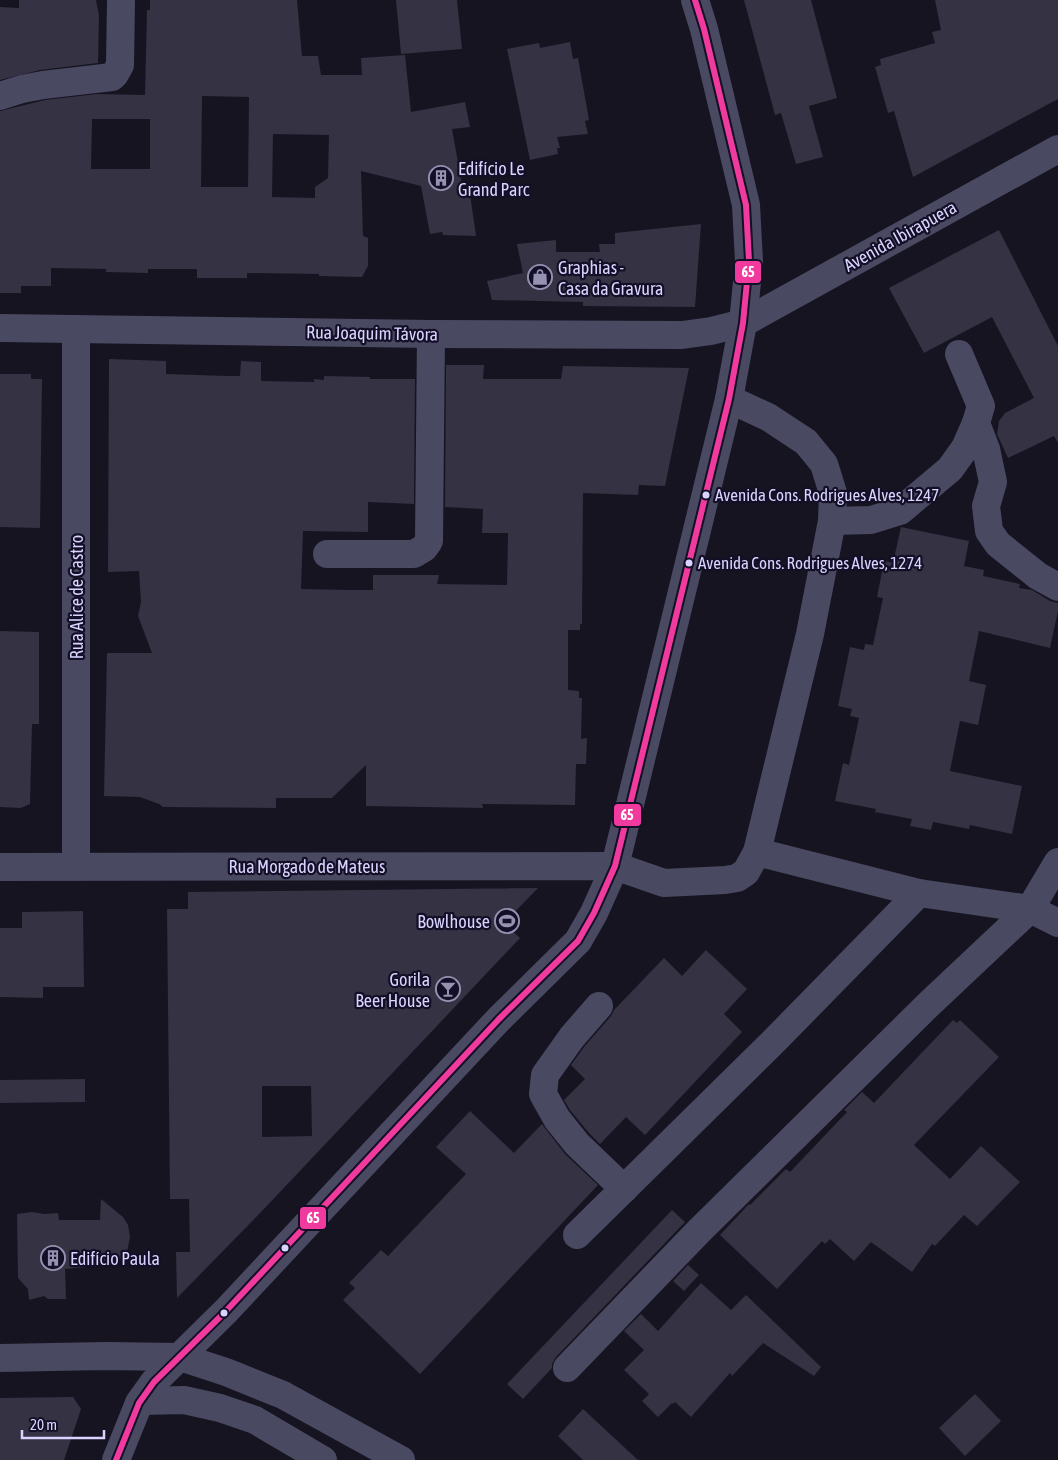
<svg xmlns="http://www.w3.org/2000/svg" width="1058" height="1460" font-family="'Asap Condensed',sans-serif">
<rect width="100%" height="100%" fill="#161421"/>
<g fill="#343243" fill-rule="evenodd">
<path d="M 19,0 L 96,0 L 99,16 L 98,63 L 40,70 L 0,80 L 0,7 L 19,8 Z"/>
<path d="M 150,0 L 297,0 L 302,56 L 318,56 L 321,75 L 362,75 L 361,58 L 405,55 L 411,112 L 465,102 L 470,127 L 452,129 L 464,196 L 470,194 L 476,236 L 443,235 L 442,232 L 430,234 L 421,186 L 361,171 L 363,236 L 368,238 L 368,266 L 362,277 L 319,276 L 319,274 L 247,273 L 247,278 L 197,278 L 197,269 L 148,269 L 148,273 L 106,272 L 106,269 L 51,268 L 51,286 L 21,286 L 21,293 L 0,293 L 0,111 L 45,100 L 97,94 L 145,95 L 147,10 L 150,10 ZM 202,96 L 249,97 L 248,187 L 201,187 ZM 92,119 L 150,119 L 150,169 L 91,169 ZM 273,134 L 329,135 L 328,178 L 315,187 L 315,198 L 272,197 Z"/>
<path d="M 396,0 L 457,0 L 462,49 L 401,54 Z"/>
<path d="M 744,0 L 811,0 L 837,98 L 809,106 L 823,157 L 796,164 L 781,113 L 775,115 Z"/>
<path d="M 935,0 L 1058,0 L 1058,99 L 913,177 L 894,111 L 888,113 L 875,67 L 881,65 L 880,59 L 935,43 L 932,32 L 941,30 Z"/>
<path d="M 570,42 L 573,59 L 578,58 L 589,120 L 585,121 L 588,134 L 557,137 L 560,148 L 557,148 L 558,154 L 530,160 L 507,49 L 539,43 L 540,48 Z"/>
<path d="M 701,224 L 695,307 L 583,306 L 583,302 L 492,300 L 487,281 L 523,273 L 517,244 L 556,240 L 556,252 L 600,252 L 599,244 L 615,244 L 615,233 Z"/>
<path d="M 999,230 L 1058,346 L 1058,443 L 1054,436 L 1008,458 L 997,434 L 999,421 L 1005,413 L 1034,398 L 992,317 L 924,353 L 889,288 Z"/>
<path d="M 109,359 L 166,361 L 166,374 L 228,376 L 240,376 L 241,361 L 261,362 L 261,381 L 314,382 L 314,379 L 324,380 L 324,376 L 370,377 L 370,379 L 415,379 L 414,504 L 368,502 L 368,532 L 303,531 L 301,589 L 349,590 L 373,590 L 373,575 L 439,575 L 437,584 L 507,585 L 508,533 L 482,533 L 483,509 L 445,507 L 446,365 L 484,365 L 483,379 L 561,379 L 563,366 L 689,368 L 665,486 L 639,485 L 638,495 L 583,493 L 582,624 L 580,624 L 580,630 L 568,630 L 568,690 L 579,691 L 579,698 L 582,698 L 581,739 L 587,738 L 586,764 L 576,764 L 575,805 L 482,804 L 483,808 L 366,806 L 366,765 L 332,798 L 276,798 L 276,808 L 163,807 L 159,804 L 140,797 L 104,796 L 107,653 L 152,653 L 138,616 L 141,602 L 139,571 L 108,572 Z"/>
<path d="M 0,374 L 31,374 L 31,379 L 42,379 L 40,528 L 0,527 Z"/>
<path d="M 901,527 L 969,541 L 964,566 L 984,570 L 983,576 L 1020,584 L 1019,588 L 1032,590 L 1050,601 L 1058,603 L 1058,611 L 1050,648 L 979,631 L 969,681 L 986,685 L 978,725 L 960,721 L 950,771 L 1022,786 L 1012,834 L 970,825 L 969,829 L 933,822 L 931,830 L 910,826 L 912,819 L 875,812 L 876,809 L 835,801 L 843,763 L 849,765 L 859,718 L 850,716 L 852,709 L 838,706 L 850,647 L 864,650 L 865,644 L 873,645 L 883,598 L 877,597 L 884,561 L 893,563 Z"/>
<path d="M 0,631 L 39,632 L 39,724 L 32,724 L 30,804 L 21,808 L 0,807 Z"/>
<path d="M 538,888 L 504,923 L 520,938 L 263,1210 L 177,1298 L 176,1252 L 190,1252 L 189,1199 L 170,1199 L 167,909 L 188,909 L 188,892 ZM 262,1086 L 311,1086 L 312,1136 L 262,1137 Z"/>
<path d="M 83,911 L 84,987 L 43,987 L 43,998 L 0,997 L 0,928 L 22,928 L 22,912 Z"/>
<path d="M 706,950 L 747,989 L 724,1014 L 742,1032 L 645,1135 L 626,1117 L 600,1144 L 589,1133 L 570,1110 L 564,1100 L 585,1079 L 571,1065 L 584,1047 L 611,1016 L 614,1010 L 664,958 L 682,976 Z"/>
<path d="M 953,1020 L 957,1023 L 960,1020 L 999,1057 L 914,1145 L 950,1179 L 981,1146 L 1020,1182 L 977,1226 L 964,1215 L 935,1246 L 932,1244 L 912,1272 L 871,1242 L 854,1261 L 830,1239 L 825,1244 L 822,1241 L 777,1289 L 720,1235 L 749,1204 L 750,1205 L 786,1169 L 790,1172 L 847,1112 L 844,1110 L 862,1092 L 874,1103 Z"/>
<path d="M 85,1079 L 85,1102 L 0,1103 L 0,1080 Z"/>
<path d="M 470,1111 L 514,1153 L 542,1124 L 565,1154 L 598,1185 L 420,1374 L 343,1300 L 355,1288 L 349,1283 L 381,1250 L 388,1256 L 466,1174 L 436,1147 Z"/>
<path d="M 101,1199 L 123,1217 L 128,1225 L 130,1237 L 127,1252 L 118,1261 L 110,1265 L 65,1269 L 66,1299 L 48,1299 L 44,1296 L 29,1300 L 28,1289 L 18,1278 L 17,1214 L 32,1212 L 44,1214 L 58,1213 L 59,1220 L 100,1220 Z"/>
<path d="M 672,1210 L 685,1222 L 556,1357 L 552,1364 L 552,1368 L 523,1399 L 507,1384 Z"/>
<path d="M 688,1265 L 699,1275 L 684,1291 L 673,1281 Z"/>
<path d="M 701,1283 L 731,1310 L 746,1295 L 821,1367 L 814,1376 L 763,1343 L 732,1376 L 730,1373 L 691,1417 L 675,1402 L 673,1404 L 672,1403 L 658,1417 L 642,1401 L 649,1394 L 624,1370 L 644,1350 L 624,1331 L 641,1314 L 658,1331 Z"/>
<path d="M 975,1394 L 1001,1421 L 965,1456 L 939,1428 Z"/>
<path d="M 73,1397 L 81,1409 L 64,1460 L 0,1460 L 0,1398 Z"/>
<path d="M 583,1409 L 638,1460 L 583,1460 L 560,1438 L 558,1436 Z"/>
</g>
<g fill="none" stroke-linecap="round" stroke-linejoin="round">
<g stroke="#4a4962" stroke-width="28">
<path d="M 0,96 L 22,89 L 43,85 L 112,77 L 115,74 L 120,65 L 121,0"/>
<path d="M 0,328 L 431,334 L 682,335 L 711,331 L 743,323 L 1058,149"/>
<path d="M 959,354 L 981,406 L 976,423 L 986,449 L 993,482 L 986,506 L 989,531 L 998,544 L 1038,576 L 1058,587"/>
<path d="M 832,521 L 871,520 L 900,511 L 950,469 L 965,448 L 976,423"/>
<path d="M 327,554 L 414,554 L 424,548 L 429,541 L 431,334"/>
<path d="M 757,852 L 919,893 L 1030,909 L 1058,923"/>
<path d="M 76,866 L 76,329"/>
<path d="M 0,867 L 615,866 L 664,883 L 725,880 L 737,878 L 746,872 L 757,852 L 810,634 L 832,521 L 833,493 L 824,464 L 806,442 L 768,417 L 729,399"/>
<path d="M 599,1006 L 572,1037 L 545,1075 L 543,1094 L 557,1119 L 577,1144 L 624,1189"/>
<path d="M 577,1235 L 776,1039 L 919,893"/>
<path d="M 0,1358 L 106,1356 L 180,1357 L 226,1372 L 283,1395 L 401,1460"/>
<path d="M 567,1368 L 699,1231 L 928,1005 L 1030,909 L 1058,862"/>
<path d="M 141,1401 L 184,1400 L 220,1408 L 255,1420 L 323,1460"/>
<path d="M 116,1460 L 139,1403 L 154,1382 L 226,1311 L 499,1019 L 578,941 L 594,913 L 615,866 L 729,399 L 743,323 L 749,261 L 746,205 L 704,29 L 695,0"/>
</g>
<defs>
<path id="bus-1" d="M 116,1460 L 139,1403 L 154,1382 L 226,1311 L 499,1019 L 578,941 L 594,913 L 615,866 L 729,399 L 743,323 L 749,261 L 746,205 L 704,29 L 695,0"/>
</defs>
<use href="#bus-1" stroke="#130f26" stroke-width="10"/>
<use href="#bus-1" stroke="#f13a9d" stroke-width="6"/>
</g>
<defs>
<symbol id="building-ring" viewBox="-11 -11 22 22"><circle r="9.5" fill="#130f26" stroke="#9591b1" stroke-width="1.5"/><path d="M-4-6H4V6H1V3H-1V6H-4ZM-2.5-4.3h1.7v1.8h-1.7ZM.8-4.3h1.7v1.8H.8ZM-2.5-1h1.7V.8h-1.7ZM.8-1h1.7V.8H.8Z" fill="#9591b1"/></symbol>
<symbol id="shop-ring" viewBox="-11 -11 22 22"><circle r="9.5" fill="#130f26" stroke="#9591b1" stroke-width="1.5"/><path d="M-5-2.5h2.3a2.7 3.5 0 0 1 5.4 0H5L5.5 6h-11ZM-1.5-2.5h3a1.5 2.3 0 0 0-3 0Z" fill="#9591b1"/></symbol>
<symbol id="stadium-ring" viewBox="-11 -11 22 22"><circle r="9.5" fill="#130f26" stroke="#9591b1" stroke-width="1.5"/><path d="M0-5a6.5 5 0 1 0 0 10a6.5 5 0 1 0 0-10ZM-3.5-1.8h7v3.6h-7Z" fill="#9591b1"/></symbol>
<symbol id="bar-ring" viewBox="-11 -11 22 22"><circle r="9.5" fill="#130f26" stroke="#9591b1" stroke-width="1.5"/><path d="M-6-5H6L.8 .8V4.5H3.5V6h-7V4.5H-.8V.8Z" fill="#9591b1"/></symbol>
</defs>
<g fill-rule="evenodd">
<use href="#building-ring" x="427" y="164" width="28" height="28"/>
<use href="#shop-ring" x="526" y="263" width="28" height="28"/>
<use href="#stadium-ring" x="493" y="907" width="28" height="28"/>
<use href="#bar-ring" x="434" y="975" width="28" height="28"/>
<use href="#building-ring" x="39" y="1244" width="28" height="28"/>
</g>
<g fill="#d9d4ff" stroke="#130f26" stroke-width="2">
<circle cx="706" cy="495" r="4.5"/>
<circle cx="689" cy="563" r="4.5"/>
<circle cx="285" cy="1248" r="4.5"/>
<circle cx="224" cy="1313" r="4.5"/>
</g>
<g text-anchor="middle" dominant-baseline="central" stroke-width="4.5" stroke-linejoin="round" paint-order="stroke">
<g font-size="17" fill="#d9d4ff" stroke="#130f26" text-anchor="start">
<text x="715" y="495">Avenida Cons. Rodrigues Alves, 1247</text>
<text x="698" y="563">Avenida Cons. Rodrigues Alves, 1274</text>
</g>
<g font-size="18" fill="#d9d4ff" stroke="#130f26" text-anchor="start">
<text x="458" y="168">Edifício Le<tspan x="458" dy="21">Grand Parc</tspan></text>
<text x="558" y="267">Graphias -<tspan x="558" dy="21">Casa da Gravura</tspan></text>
<text x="490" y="921" text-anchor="end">Bowlhouse</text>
<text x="430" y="979" text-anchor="end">Gorila<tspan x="430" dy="21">Beer House</tspan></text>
<text x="70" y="1258">Edifício Paula</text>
</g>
<g font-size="18" fill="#d9d4ff" stroke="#130f26">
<text transform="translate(900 236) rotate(-29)">Avenida Ibirapuera</text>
<text transform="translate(372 333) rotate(1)">Rua Joaquim Távora</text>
<text transform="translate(76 597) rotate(-90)">Rua Alice de Castro</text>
<text x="307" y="866">Rua Morgado de Mateus</text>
</g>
</g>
<g stroke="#130f26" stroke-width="2">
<rect x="734" y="260" width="28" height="24" rx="5" fill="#f13a9d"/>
<rect x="613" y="803" width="29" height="24" rx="5" fill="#f13a9d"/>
<rect x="299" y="1206" width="28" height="24" rx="5" fill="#f13a9d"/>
</g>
<g font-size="14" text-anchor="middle" font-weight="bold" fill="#fff">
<text x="748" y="277">65</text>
<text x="627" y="820">65</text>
<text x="313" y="1223">65</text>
</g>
<path d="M22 1430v8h82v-8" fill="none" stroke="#d9d4ff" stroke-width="2.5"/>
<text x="30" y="1430" font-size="15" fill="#d9d4ff" stroke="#130f26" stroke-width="4" paint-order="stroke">20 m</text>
</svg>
